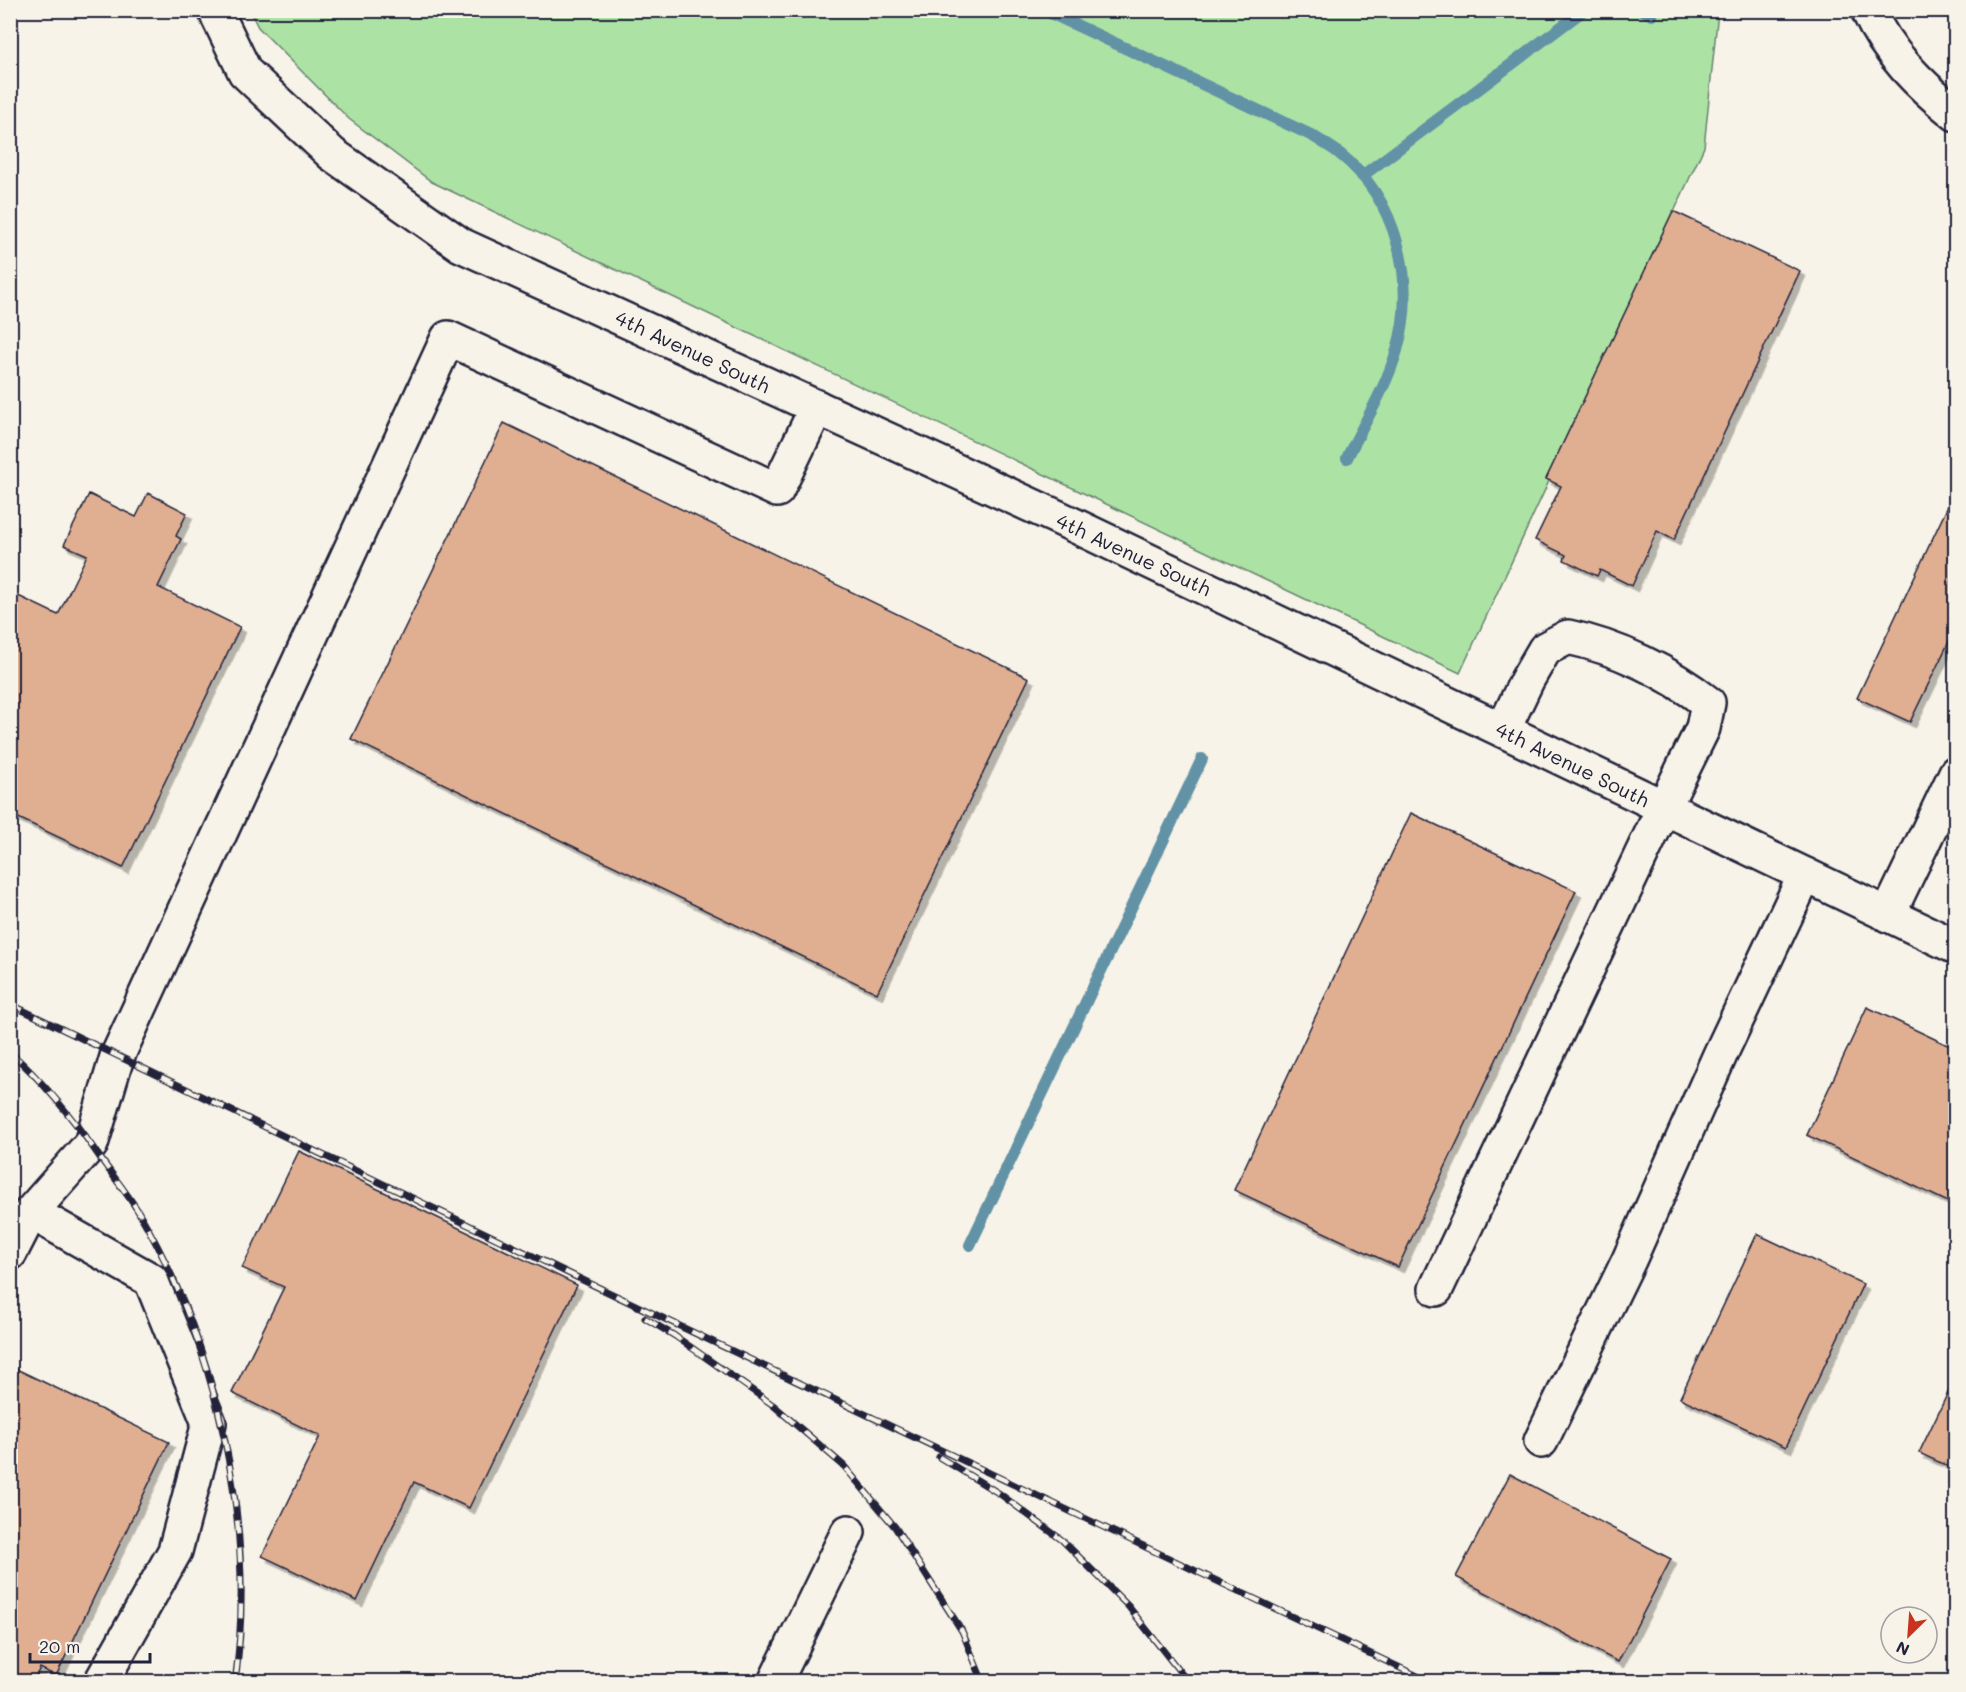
<svg xmlns="http://www.w3.org/2000/svg" width="1966" height="1692" font-family="Mali,sans-serif">
<defs>
<filter id="shadow"><feDropShadow dx="5.5" dy="5.5" stdDeviation="0" flood-color="#0004"/></filter>
</defs>
<rect width="100%" height="100%" fill="#f7f3e8"/>
<filter id="ink" filterUnits="userSpaceOnUse"><feTurbulence type="fractalNoise" baseFrequency=".0167" numOctaves="2"/><feDisplacementMap in="SourceGraphic" scale="12" xChannelSelector="R" yChannelSelector="G"/><feConvolveMatrix kernelMatrix="1 2 1 2 8 2 1 2 1" color-interpolation-filters="sRGB"/></filter>
<g filter="url(#ink)">
<path fill="#ade2a5" stroke="#688270" stroke-width="1.5" d="M 250,11 L 1718,11 L 1704,147 L 1460,673 L 432,182 L 349,119 L 258,27 Z"/>
<g fill="none" stroke-linecap="round" stroke-linejoin="round">
<g stroke="#6292a5" stroke-width="12">
<path d="M 1044,10 L 1313,136 C 1322,142 1332,147 1340,154 C 1397,199 1417,282 1397,350 C 1386,388 1364,423 1347,458"/>
<path d="M 1642,10 L 1652,15"/>
<path d="M 1362,176 L 1584,10"/>
<path d="M 970,1245 L 1202,759"/>
</g>
</g>
<g fill="#e0af92" stroke="#22223b" stroke-width="1.5" filter="url(#shadow)">
<path d="M 1673,211 L 1800,271 L 1674,540 L 1657,531 L 1632,586 L 1600,570 L 1597,576 L 1564,560 L 1566,555 L 1535,540 L 1561,486 L 1546,479 Z"/>
<path d="M 504,423 L 1029,678 L 877,993 L 351,739 Z"/>
<path d="M 1956,489 L 1956,627 L 1910,722 L 1857,698 Z"/>
<path d="M 148,493 L 187,513 L 176,536 L 181,539 L 158,587 L 240,627 L 123,868 L 10,814 L 10,592 L 58,615 L 87,555 L 64,545 L 89,494 L 136,517 Z"/>
<path d="M 1411,813 L 1576,891 L 1398,1267 L 1234,1190 Z"/>
<path d="M 1867,1007 L 1956,1049 L 1956,1187 L 1948,1202 L 1807,1135 Z"/>
<path d="M 299,1151 L 577,1285 L 469,1508 L 414,1482 L 357,1601 L 262,1556 L 320,1436 L 232,1393 L 284,1287 L 242,1268 Z"/>
<path d="M 1757,1234 L 1863,1284 L 1786,1447 L 1680,1398 Z"/>
<path d="M 10,1366 L 169,1442 L 56,1676 L 40,1668 L 33,1682 L 10,1682 Z"/>
<path d="M 1956,1376 L 1956,1470 L 1919,1453 Z"/>
<path d="M 1510,1474 L 1671,1559 L 1618,1662 L 1456,1577 Z"/>
</g>
<g fill="none" stroke-linecap="round" stroke-linejoin="round">
<defs>
<g id="minor">
<path d="M 215,10 L 245,72 L 332,154 L 461,245 L 1059,518 L 1956,947"/>
<path d="M 1868,10 C 1887,53 1920,85 1956,114"/>
<path d="M 1888,915 L 1956,773"/>
<path d="M 31,1212 L 151,1280 L 209,1423 L 175,1551 L 101,1682"/>
<path d="M 10,1253 L 31,1212 L 91,1144 L 117,1057 L 448,338 L 777,490 L 817,407"/>
<path d="M 1436,1289 L 1664,807 L 1703,728 L 1708,703 C 1669,672 1616,647 1568,637 L 1545,649 L 1527,680 L 1503,730"/>
<path d="M 1541,1441 L 1629,1260 L 1720,1055 L 1805,875"/>
<path d="M 775,1682 L 848,1532"/>
</g>
</defs>
<use href="#minor" stroke="#22223b" stroke-width="38"/>
<use href="#minor" stroke="#f7f3e8" stroke-width="33"/>
<defs>
<g id="rail">
<path d="M 10,1004 L 570,1274 L 1430,1682"/>
<path d="M 10,1052 C 45,1083 75,1121 101,1159 C 113,1176 127,1193 138,1211 C 217,1344 257,1527 235,1682"/>
<path d="M 645,1318 L 675,1336 L 773,1405 L 844,1466 L 895,1527 L 962,1631 L 983,1682"/>
<path d="M 939,1457 L 1000,1494 L 1062,1540 L 1128,1606 L 1188,1682"/>
</g>
</defs>
<use href="#rail" stroke="#22223b" stroke-width="7"/>
<use href="#rail" stroke="#f7f3e8" stroke-width="4.5" stroke-dasharray="14" stroke-linecap="butt"/>
</g>
</g>
<g text-anchor="middle" dominant-baseline="central" stroke-width="5" stroke-linejoin="round" paint-order="stroke">
<g font-size="20" fill="#22223b" stroke="#f7f3e8">
<text transform="translate(693 351) rotate(25)">4th Avenue South</text>
<text transform="translate(1134 554) rotate(25)">4th Avenue South</text>
<text transform="translate(1573 764) rotate(26)">4th Avenue South</text>
</g>
</g>
<rect width="1966" height="1692" fill="none" stroke="#f7f3e8" stroke-width="36"/>
<rect x="18" y="18" width="1930" height="1656" fill="none" stroke="#22223b" stroke-width="2" filter="url(#ink)"/>
<g transform="translate(1909 1635) rotate(205)"><circle r="28" fill="#f7f3e8" stroke="#a29fa3" stroke-width="1.5"/>
<path d="M0-4.5L10 22L0 15L-10 22Z" fill="#c8321e"/>
<text y="-9" font-size="16" font-weight="bold" text-anchor="middle" fill="#22223b">N</text>
</g>
<path d="M30 1653v9h120v-9" fill="none" stroke="#22223b" stroke-width="3"/>
<text x="39" y="1653" font-size="18" fill="#22223b" stroke="#f7f3e8" stroke-width="4.5" paint-order="stroke">20 m</text>
</svg>
